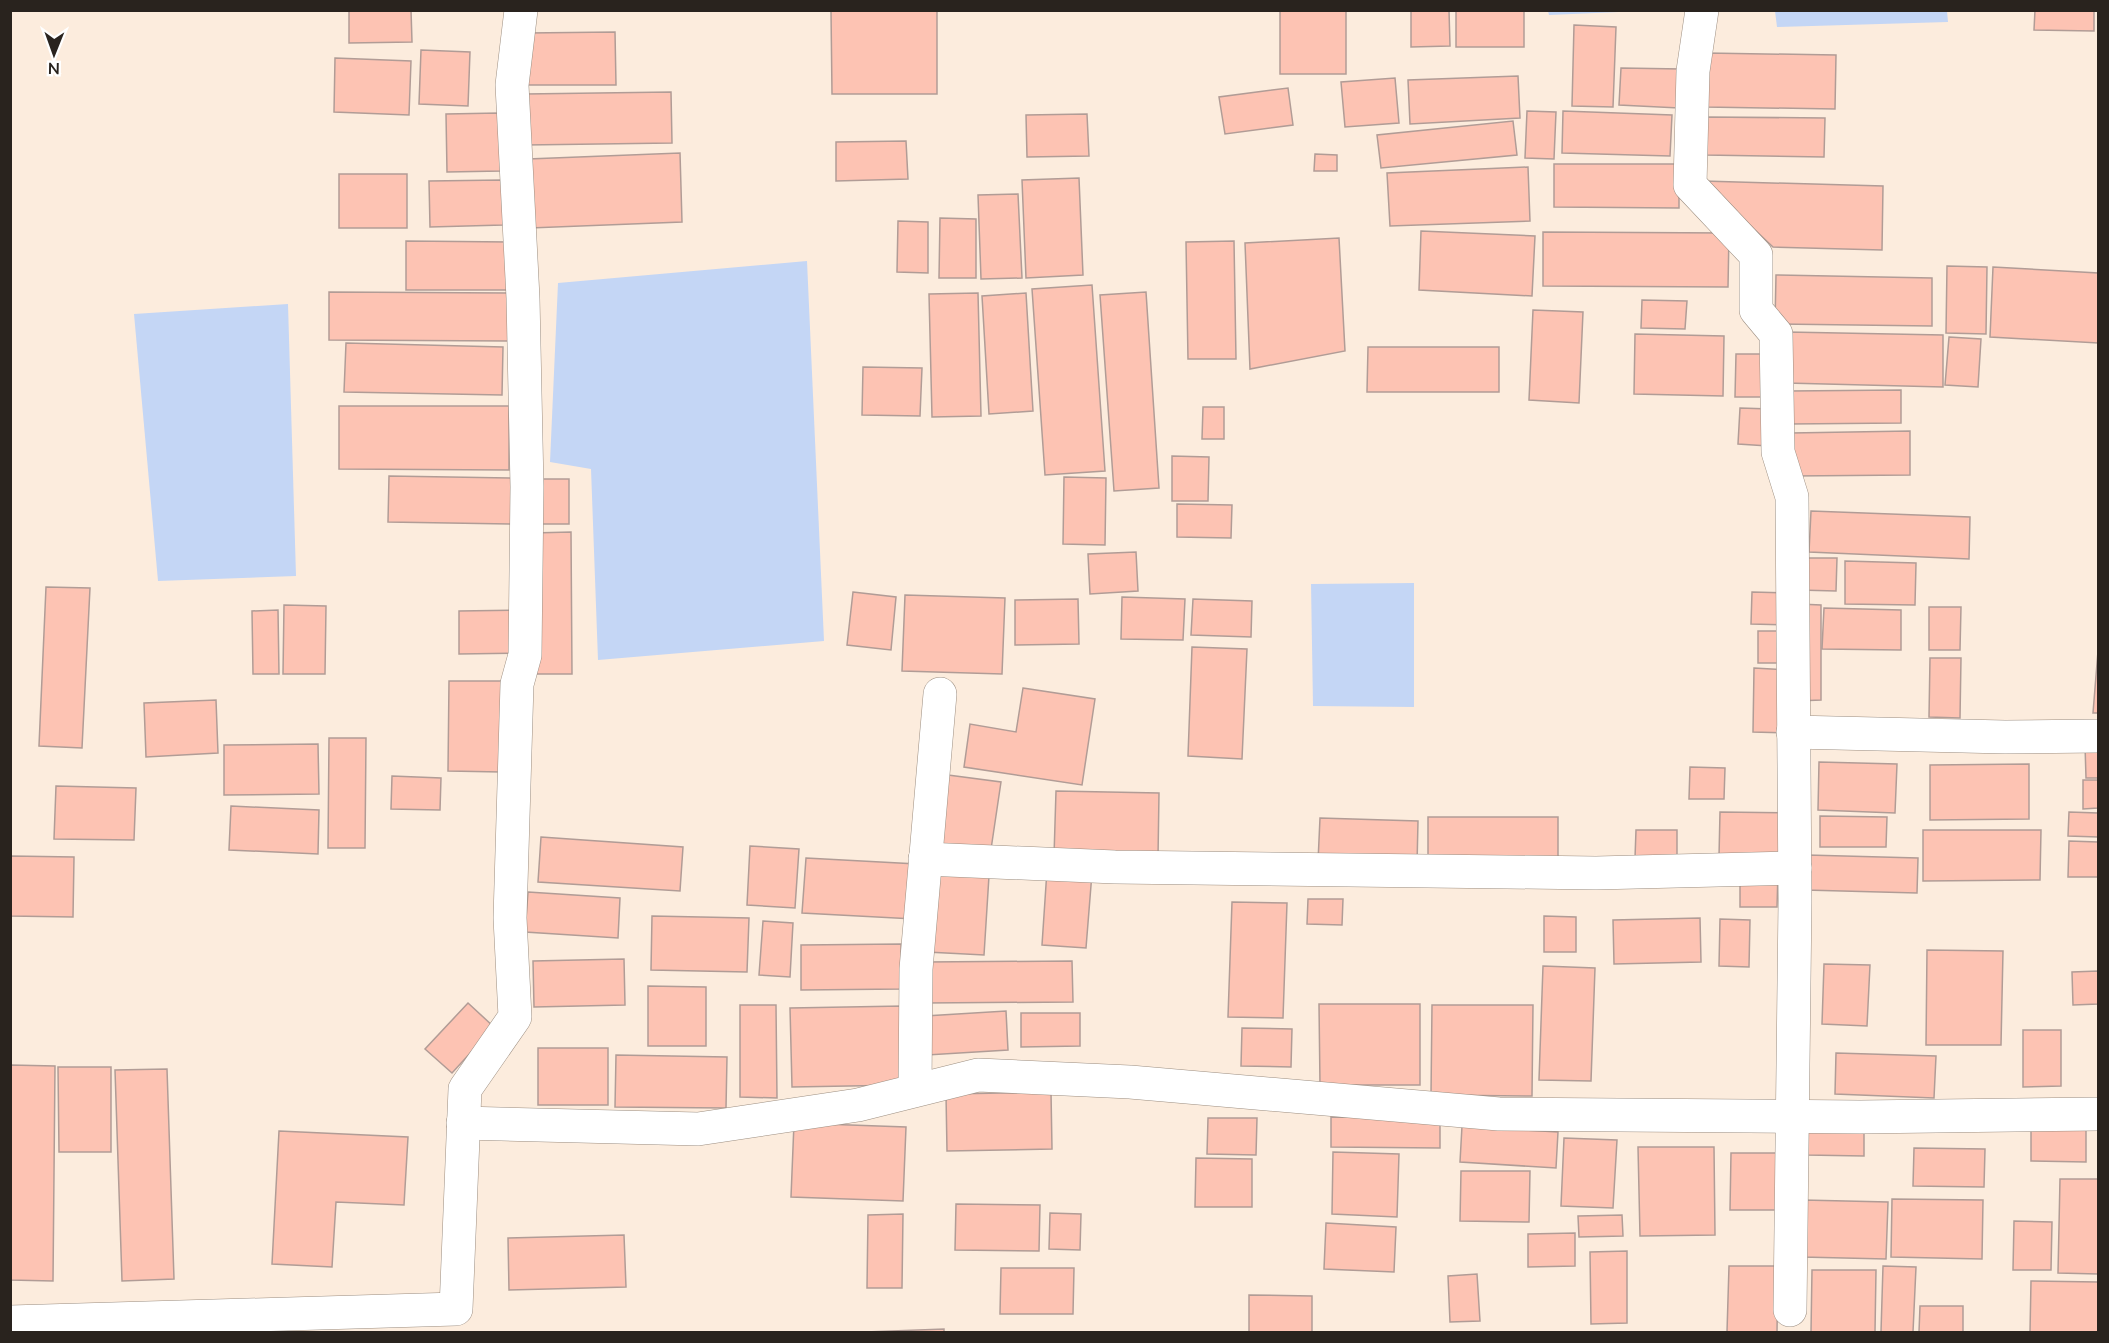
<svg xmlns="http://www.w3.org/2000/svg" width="2109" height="1343" font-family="Mulish,sans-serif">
<rect width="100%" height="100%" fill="#fcecdd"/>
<g fill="#c4d6f5">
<path d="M 1548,11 L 1548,10 L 1642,11 L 1549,15 Z"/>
<path d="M 1775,11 L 1947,11 L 1948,22 L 1777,27 Z"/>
<path d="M 807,261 L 824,641 L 598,660 L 591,469 L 550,462 L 558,283 Z"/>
<path d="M 288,304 L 296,576 L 158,581 L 134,314 Z"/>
<path d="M 1414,583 L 1414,707 L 1313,706 L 1311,584 Z"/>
</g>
<g fill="#fdc3b3" stroke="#b19c96" stroke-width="1.5">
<path d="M 349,10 L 411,10 L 412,42 L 349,43 Z"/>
<rect x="1280" y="10" width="66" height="64"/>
<path d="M 1411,10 L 1449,10 L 1450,46 L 1411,47 Z"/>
<rect x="1456" y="10" width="68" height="37"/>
<path d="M 2035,10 L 2094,10 L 2094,31 L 2034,30 Z"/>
<path d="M 831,11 L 937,11 L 937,94 L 832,94 Z"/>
<path d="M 1574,25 L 1616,27 L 1613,107 L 1572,106 Z"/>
<path d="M 615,32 L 616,85 L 528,85 L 527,33 Z"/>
<path d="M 421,50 L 470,52 L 468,106 L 419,104 Z"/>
<path d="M 1706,53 L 1836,55 L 1835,109 L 1705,107 Z"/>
<path d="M 335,58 L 411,61 L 409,115 L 334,112 Z"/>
<path d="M 1621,68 L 1681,69 L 1679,108 L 1619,105 Z"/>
<path d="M 1518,76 L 1520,118 L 1410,124 L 1408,80 Z"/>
<path d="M 1395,78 L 1399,123 L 1345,127 L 1341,82 Z"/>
<path d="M 1288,88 L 1293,125 L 1225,134 L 1219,97 Z"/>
<path d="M 671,92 L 672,143 L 525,145 L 525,94 Z"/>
<path d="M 1527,111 L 1556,112 L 1554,159 L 1525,158 Z"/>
<path d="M 1563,111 L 1672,115 L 1670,156 L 1562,153 Z"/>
<path d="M 499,113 L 501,171 L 447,172 L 446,114 Z"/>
<path d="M 1087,114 L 1089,156 L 1027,157 L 1026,115 Z"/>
<path d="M 1705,117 L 1825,118 L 1824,157 L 1705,155 Z"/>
<path d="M 1513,121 L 1517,155 L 1381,168 L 1377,135 Z"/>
<path d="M 906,141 L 908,179 L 836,181 L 836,142 Z"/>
<path d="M 680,153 L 682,222 L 530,228 L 528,159 Z"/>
<path d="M 1315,154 L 1337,155 L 1337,171 L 1314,171 Z"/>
<path d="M 1554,164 L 1679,164 L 1679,208 L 1554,207 Z"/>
<path d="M 1528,167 L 1530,221 L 1390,226 L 1387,173 Z"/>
<rect x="339" y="174" width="68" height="54"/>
<path d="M 1079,178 L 1083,275 L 1026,278 L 1022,180 Z"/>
<path d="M 502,180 L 503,225 L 430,227 L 429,181 Z"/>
<path d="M 1703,181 L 1883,186 L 1882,250 L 1773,247 Z"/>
<path d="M 1018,194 L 1022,278 L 981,279 L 978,195 Z"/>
<path d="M 940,218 L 976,219 L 976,278 L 939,278 Z"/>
<path d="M 898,221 L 928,222 L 928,273 L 897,272 Z"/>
<path d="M 1421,231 L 1535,236 L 1532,296 L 1419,290 Z"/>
<path d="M 1543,232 L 1729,233 L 1728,287 L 1543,286 Z"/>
<path d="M 1339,238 L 1345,351 L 1250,369 L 1245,243 Z"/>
<path d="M 406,241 L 513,242 L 513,290 L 406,290 Z"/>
<path d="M 1234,241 L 1236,359 L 1188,359 L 1186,242 Z"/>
<path d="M 1947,266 L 1987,267 L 1986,334 L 1946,333 Z"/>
<path d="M 1993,267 L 2098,273 L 2098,343 L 1990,337 Z"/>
<path d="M 1776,275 L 1932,278 L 1932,326 L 1775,324 Z"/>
<path d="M 1092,285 L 1105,471 L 1045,475 L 1032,289 Z"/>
<path d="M 329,292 L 509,293 L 509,341 L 329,340 Z"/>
<path d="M 1146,292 L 1159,488 L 1114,491 L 1100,295 Z"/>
<path d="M 978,293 L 981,416 L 932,417 L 929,294 Z"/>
<path d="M 1026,293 L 1033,411 L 989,414 L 982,296 Z"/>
<path d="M 1642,300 L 1687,301 L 1685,329 L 1641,328 Z"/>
<path d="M 1533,310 L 1583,312 L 1579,403 L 1529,400 Z"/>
<path d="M 1787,332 L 1943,335 L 1943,387 L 1786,383 Z"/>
<path d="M 1635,334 L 1724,336 L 1723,396 L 1634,394 Z"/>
<path d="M 1949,337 L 1981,339 L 1978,387 L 1945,385 Z"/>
<path d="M 346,343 L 503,347 L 502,395 L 344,392 Z"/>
<path d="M 1368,347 L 1499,347 L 1499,392 L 1367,392 Z"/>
<path d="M 1736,354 L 1766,354 L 1765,397 L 1735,397 Z"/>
<path d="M 863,367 L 922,368 L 920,416 L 862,415 Z"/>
<path d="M 1901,390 L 1901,423 L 1789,424 L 1789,391 Z"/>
<path d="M 339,406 L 509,406 L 509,470 L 339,469 Z"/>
<path d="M 1203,407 L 1224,407 L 1224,439 L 1202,439 Z"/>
<path d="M 1740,408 L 1770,409 L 1768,446 L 1738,444 Z"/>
<path d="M 1910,431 L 1910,475 L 1792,476 L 1791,433 Z"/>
<path d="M 1172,456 L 1209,457 L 1208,501 L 1172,501 Z"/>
<path d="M 389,476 L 514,478 L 513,524 L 388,522 Z"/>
<path d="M 1064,477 L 1106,478 L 1105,545 L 1063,544 Z"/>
<rect x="535" y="479" width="34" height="45"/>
<path d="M 1177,504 L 1232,505 L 1231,538 L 1177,537 Z"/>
<path d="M 1811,511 L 1970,517 L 1969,559 L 1809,552 Z"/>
<path d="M 571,532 L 572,674 L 533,674 L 532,533 Z"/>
<path d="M 1136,552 L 1138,591 L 1090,594 L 1088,554 Z"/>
<path d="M 1800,558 L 1837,558 L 1836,591 L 1799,590 Z"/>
<path d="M 1845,561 L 1916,563 L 1915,605 L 1845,604 Z"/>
<path d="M 46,587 L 90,588 L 82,748 L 39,746 Z"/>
<path d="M 853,592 L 896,597 L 891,650 L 847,645 Z"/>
<path d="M 1752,592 L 1786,593 L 1785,625 L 1751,624 Z"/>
<path d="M 905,595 L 1005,598 L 1002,674 L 902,671 Z"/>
<path d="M 1122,597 L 1185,599 L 1183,640 L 1121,639 Z"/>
<path d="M 1078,599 L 1079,644 L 1015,645 L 1015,600 Z"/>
<path d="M 1193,599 L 1252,601 L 1251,637 L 1191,635 Z"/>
<path d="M 1798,604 L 1821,605 L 1821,700 L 1797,701 Z"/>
<path d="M 284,605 L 326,606 L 325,674 L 283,674 Z"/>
<path d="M 1929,607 L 1961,607 L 1960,650 L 1929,650 Z"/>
<path d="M 1824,608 L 1901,610 L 1901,650 L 1822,649 Z"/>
<path d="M 278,610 L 279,674 L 253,674 L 252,611 Z"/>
<path d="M 518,610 L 518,653 L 459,654 L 459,611 Z"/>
<rect x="1758" y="631" width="25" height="32"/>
<path d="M 1192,647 L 1247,649 L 1242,759 L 1188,756 Z"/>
<path d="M 2098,651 L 2098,713 L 2093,713 Z"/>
<path d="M 1930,658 L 1961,658 L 1960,718 L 1929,717 Z"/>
<path d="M 1754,668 L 1788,670 L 1787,733 L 1753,732 Z"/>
<path d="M 449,681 L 502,681 L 501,772 L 448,771 Z"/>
<path d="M 1023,688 L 1095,699 L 1082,785 L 964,767 L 970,724 L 1016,732 Z"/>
<path d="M 216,700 L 218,753 L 146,757 L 144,703 Z"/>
<path d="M 329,738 L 366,738 L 365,848 L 328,848 Z"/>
<path d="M 318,744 L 319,794 L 224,795 L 224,745 Z"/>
<path d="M 2085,745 L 2098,745 L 2098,778 L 2086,778 Z"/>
<path d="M 1819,762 L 1897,764 L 1895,813 L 1818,810 Z"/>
<path d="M 2029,764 L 2029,819 L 1930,820 L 1930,765 Z"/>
<path d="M 1690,767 L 1725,768 L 1724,799 L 1689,799 Z"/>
<path d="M 948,775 L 1001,782 L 990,856 L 937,848 Z"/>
<path d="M 392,776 L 441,778 L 440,810 L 391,809 Z"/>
<path d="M 2083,780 L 2098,780 L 2098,808 L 2083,809 Z"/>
<path d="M 56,786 L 136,788 L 134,840 L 54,839 Z"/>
<path d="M 1056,791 L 1159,793 L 1158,858 L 1054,856 Z"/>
<path d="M 231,806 L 319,810 L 318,854 L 229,850 Z"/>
<path d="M 1720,812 L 1791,813 L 1790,858 L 1719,857 Z"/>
<path d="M 2069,812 L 2098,813 L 2098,837 L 2068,836 Z"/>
<path d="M 1820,816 L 1887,817 L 1886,847 L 1820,847 Z"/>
<path d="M 1428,817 L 1558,817 L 1558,861 L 1428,860 Z"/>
<path d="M 1320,818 L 1418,821 L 1417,865 L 1318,862 Z"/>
<path d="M 1636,830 L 1677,830 L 1677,858 L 1635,858 Z"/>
<path d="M 1923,830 L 2041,830 L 2040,880 L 1923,881 Z"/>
<path d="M 541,837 L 683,847 L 680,891 L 538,882 Z"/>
<path d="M 2069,841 L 2098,842 L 2098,877 L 2068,877 Z"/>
<path d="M 750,846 L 799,849 L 795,908 L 747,905 Z"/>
<path d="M 1807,855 L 1918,858 L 1917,893 L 1805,890 Z"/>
<path d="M 11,856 L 74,857 L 73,917 L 10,916 Z"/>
<path d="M 806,858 L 917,864 L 914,919 L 802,913 Z"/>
<path d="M 1047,870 L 1092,873 L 1086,948 L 1042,945 Z"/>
<path d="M 1740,872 L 1778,872 L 1777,907 L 1740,907 Z"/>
<path d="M 931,873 L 989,876 L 984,955 L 927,952 Z"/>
<path d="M 528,892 L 620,898 L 618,938 L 525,932 Z"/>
<path d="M 1308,899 L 1343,899 L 1342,925 L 1307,924 Z"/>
<path d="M 1232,902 L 1287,903 L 1283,1018 L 1228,1017 Z"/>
<path d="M 652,916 L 749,918 L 747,972 L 651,970 Z"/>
<path d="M 1544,916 L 1576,917 L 1576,952 L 1544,952 Z"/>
<path d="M 1700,918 L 1701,962 L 1614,964 L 1613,920 Z"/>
<path d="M 1720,919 L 1750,920 L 1749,967 L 1719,966 Z"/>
<path d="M 763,921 L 793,923 L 790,977 L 759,975 Z"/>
<path d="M 901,944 L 902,989 L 801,990 L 801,945 Z"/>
<path d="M 1927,950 L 2003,951 L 2001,1045 L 1926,1045 Z"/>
<path d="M 624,959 L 625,1005 L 534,1007 L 533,961 Z"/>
<path d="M 1072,961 L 1073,1002 L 925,1003 L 925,962 Z"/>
<path d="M 1824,964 L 1870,965 L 1867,1026 L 1822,1024 Z"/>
<path d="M 1543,966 L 1595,968 L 1591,1081 L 1539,1080 Z"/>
<path d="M 2098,971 L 2098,1004 L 2073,1005 L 2072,972 Z"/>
<path d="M 648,986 L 706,987 L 706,1046 L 648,1046 Z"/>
<path d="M 468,1003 L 494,1027 L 452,1073 L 425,1049 Z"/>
<path d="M 1319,1004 L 1420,1004 L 1420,1085 L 1320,1085 Z"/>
<path d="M 740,1005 L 776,1005 L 777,1098 L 740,1097 Z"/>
<path d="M 1432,1005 L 1533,1005 L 1532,1096 L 1431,1095 Z"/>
<path d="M 903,1006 L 905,1085 L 792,1087 L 790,1008 Z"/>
<path d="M 1006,1011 L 1008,1050 L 927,1055 L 925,1016 Z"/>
<path d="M 1021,1013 L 1080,1013 L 1080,1046 L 1021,1047 Z"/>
<path d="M 1242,1028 L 1292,1029 L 1291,1067 L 1241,1066 Z"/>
<path d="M 2023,1030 L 2061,1030 L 2061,1086 L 2023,1087 Z"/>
<rect x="538" y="1048" width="70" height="57"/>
<path d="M 1836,1053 L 1936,1056 L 1934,1098 L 1835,1094 Z"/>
<path d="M 616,1055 L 727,1057 L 726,1108 L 615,1107 Z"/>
<path d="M 10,1065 L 55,1066 L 53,1281 L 10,1280 Z"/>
<path d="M 58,1067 L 111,1067 L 111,1152 L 59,1152 Z"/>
<path d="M 167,1069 L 174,1279 L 122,1281 L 115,1070 Z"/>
<path d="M 1051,1092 L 1052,1149 L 947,1151 L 946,1094 Z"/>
<path d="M 1331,1117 L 1440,1118 L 1440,1148 L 1331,1147 Z"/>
<path d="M 1208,1118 L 1257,1118 L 1256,1155 L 1207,1154 Z"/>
<path d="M 794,1123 L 906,1127 L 903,1201 L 791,1197 Z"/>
<path d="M 2031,1123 L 2086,1124 L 2086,1162 L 2031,1161 Z"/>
<path d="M 1807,1124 L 1864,1125 L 1864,1156 L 1806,1155 Z"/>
<path d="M 1462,1126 L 1558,1132 L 1556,1168 L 1460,1162 Z"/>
<path d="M 279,1131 L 408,1137 L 404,1205 L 336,1202 L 332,1267 L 272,1264 Z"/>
<path d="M 1564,1138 L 1617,1140 L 1613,1208 L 1561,1206 Z"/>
<path d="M 1638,1147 L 1714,1147 L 1715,1235 L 1640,1236 Z"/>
<path d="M 1914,1148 L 1985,1149 L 1984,1187 L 1913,1186 Z"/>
<path d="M 1333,1152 L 1399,1154 L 1397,1217 L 1332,1214 Z"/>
<path d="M 1731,1153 L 1781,1153 L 1781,1210 L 1730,1210 Z"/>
<path d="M 1196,1158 L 1252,1159 L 1252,1207 L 1195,1207 Z"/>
<path d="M 1461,1171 L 1530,1171 L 1529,1222 L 1460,1221 Z"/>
<path d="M 2060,1179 L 2098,1179 L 2098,1274 L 2058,1273 Z"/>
<path d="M 1892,1199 L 1983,1200 L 1982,1259 L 1891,1257 Z"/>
<path d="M 1803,1200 L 1888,1202 L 1886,1259 L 1802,1257 Z"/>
<path d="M 956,1204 L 1040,1205 L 1039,1251 L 955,1250 Z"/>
<path d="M 1050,1213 L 1081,1214 L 1080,1250 L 1049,1249 Z"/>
<path d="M 903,1214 L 902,1288 L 867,1288 L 868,1215 Z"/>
<path d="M 1622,1215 L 1623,1236 L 1579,1237 L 1578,1216 Z"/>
<path d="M 2014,1221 L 2052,1222 L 2051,1270 L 2013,1270 Z"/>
<path d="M 1326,1223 L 1396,1227 L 1394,1272 L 1324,1269 Z"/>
<path d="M 1575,1233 L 1575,1266 L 1528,1267 L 1528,1234 Z"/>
<path d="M 624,1235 L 626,1287 L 509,1290 L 508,1238 Z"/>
<path d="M 1627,1251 L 1627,1323 L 1591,1324 L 1590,1252 Z"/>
<path d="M 1729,1266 L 1778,1266 L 1777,1332 L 1727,1332 Z"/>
<path d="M 1883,1266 L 1916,1267 L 1913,1332 L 1881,1332 Z"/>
<path d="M 1001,1268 L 1074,1268 L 1073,1314 L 1000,1314 Z"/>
<path d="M 1812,1270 L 1876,1270 L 1875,1332 L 1811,1332 Z"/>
<path d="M 1477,1274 L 1480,1321 L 1450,1322 L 1448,1276 Z"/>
<path d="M 2031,1281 L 2098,1282 L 2098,1332 L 2030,1332 Z"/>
<path d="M 1249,1295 L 1312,1296 L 1312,1332 L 1249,1332 Z"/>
<path d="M 1920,1306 L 1963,1306 L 1963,1332 L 1919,1332 Z"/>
<path d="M 944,1329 L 944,1332 L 865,1332 Z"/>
</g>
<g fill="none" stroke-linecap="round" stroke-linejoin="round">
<defs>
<g id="minor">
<path d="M 1702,10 L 1693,71 L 1690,185 L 1756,255 L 1756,310 L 1776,334 L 1778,452 L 1792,497 L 1795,901 L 1790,1310"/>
<path d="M 1793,732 L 2005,737 L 2098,736"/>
<path d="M 925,859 L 1115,867 L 1596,873 L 1795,868"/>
<path d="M 915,1090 L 916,969 L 940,694"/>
<path d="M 463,1123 L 698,1129 L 858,1105 L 978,1075 L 1130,1082 L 1499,1114 L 1860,1117 L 2098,1114"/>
<path d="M 10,1322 L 456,1309 L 465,1089 L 515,1017 L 510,918 L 517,684 L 525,655 L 527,487 L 523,298 L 512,85 L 521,10"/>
</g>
</defs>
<use href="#minor" stroke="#9c8e81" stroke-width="34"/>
<use href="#minor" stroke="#fff" stroke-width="33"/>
</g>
<rect width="2109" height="1343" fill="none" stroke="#29231e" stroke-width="24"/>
<g transform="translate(54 54) rotate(181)" stroke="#ffffff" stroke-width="4.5" paint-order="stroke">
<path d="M0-4.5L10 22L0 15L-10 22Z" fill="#29231e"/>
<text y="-9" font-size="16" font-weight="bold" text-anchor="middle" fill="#29231e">N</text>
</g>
</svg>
